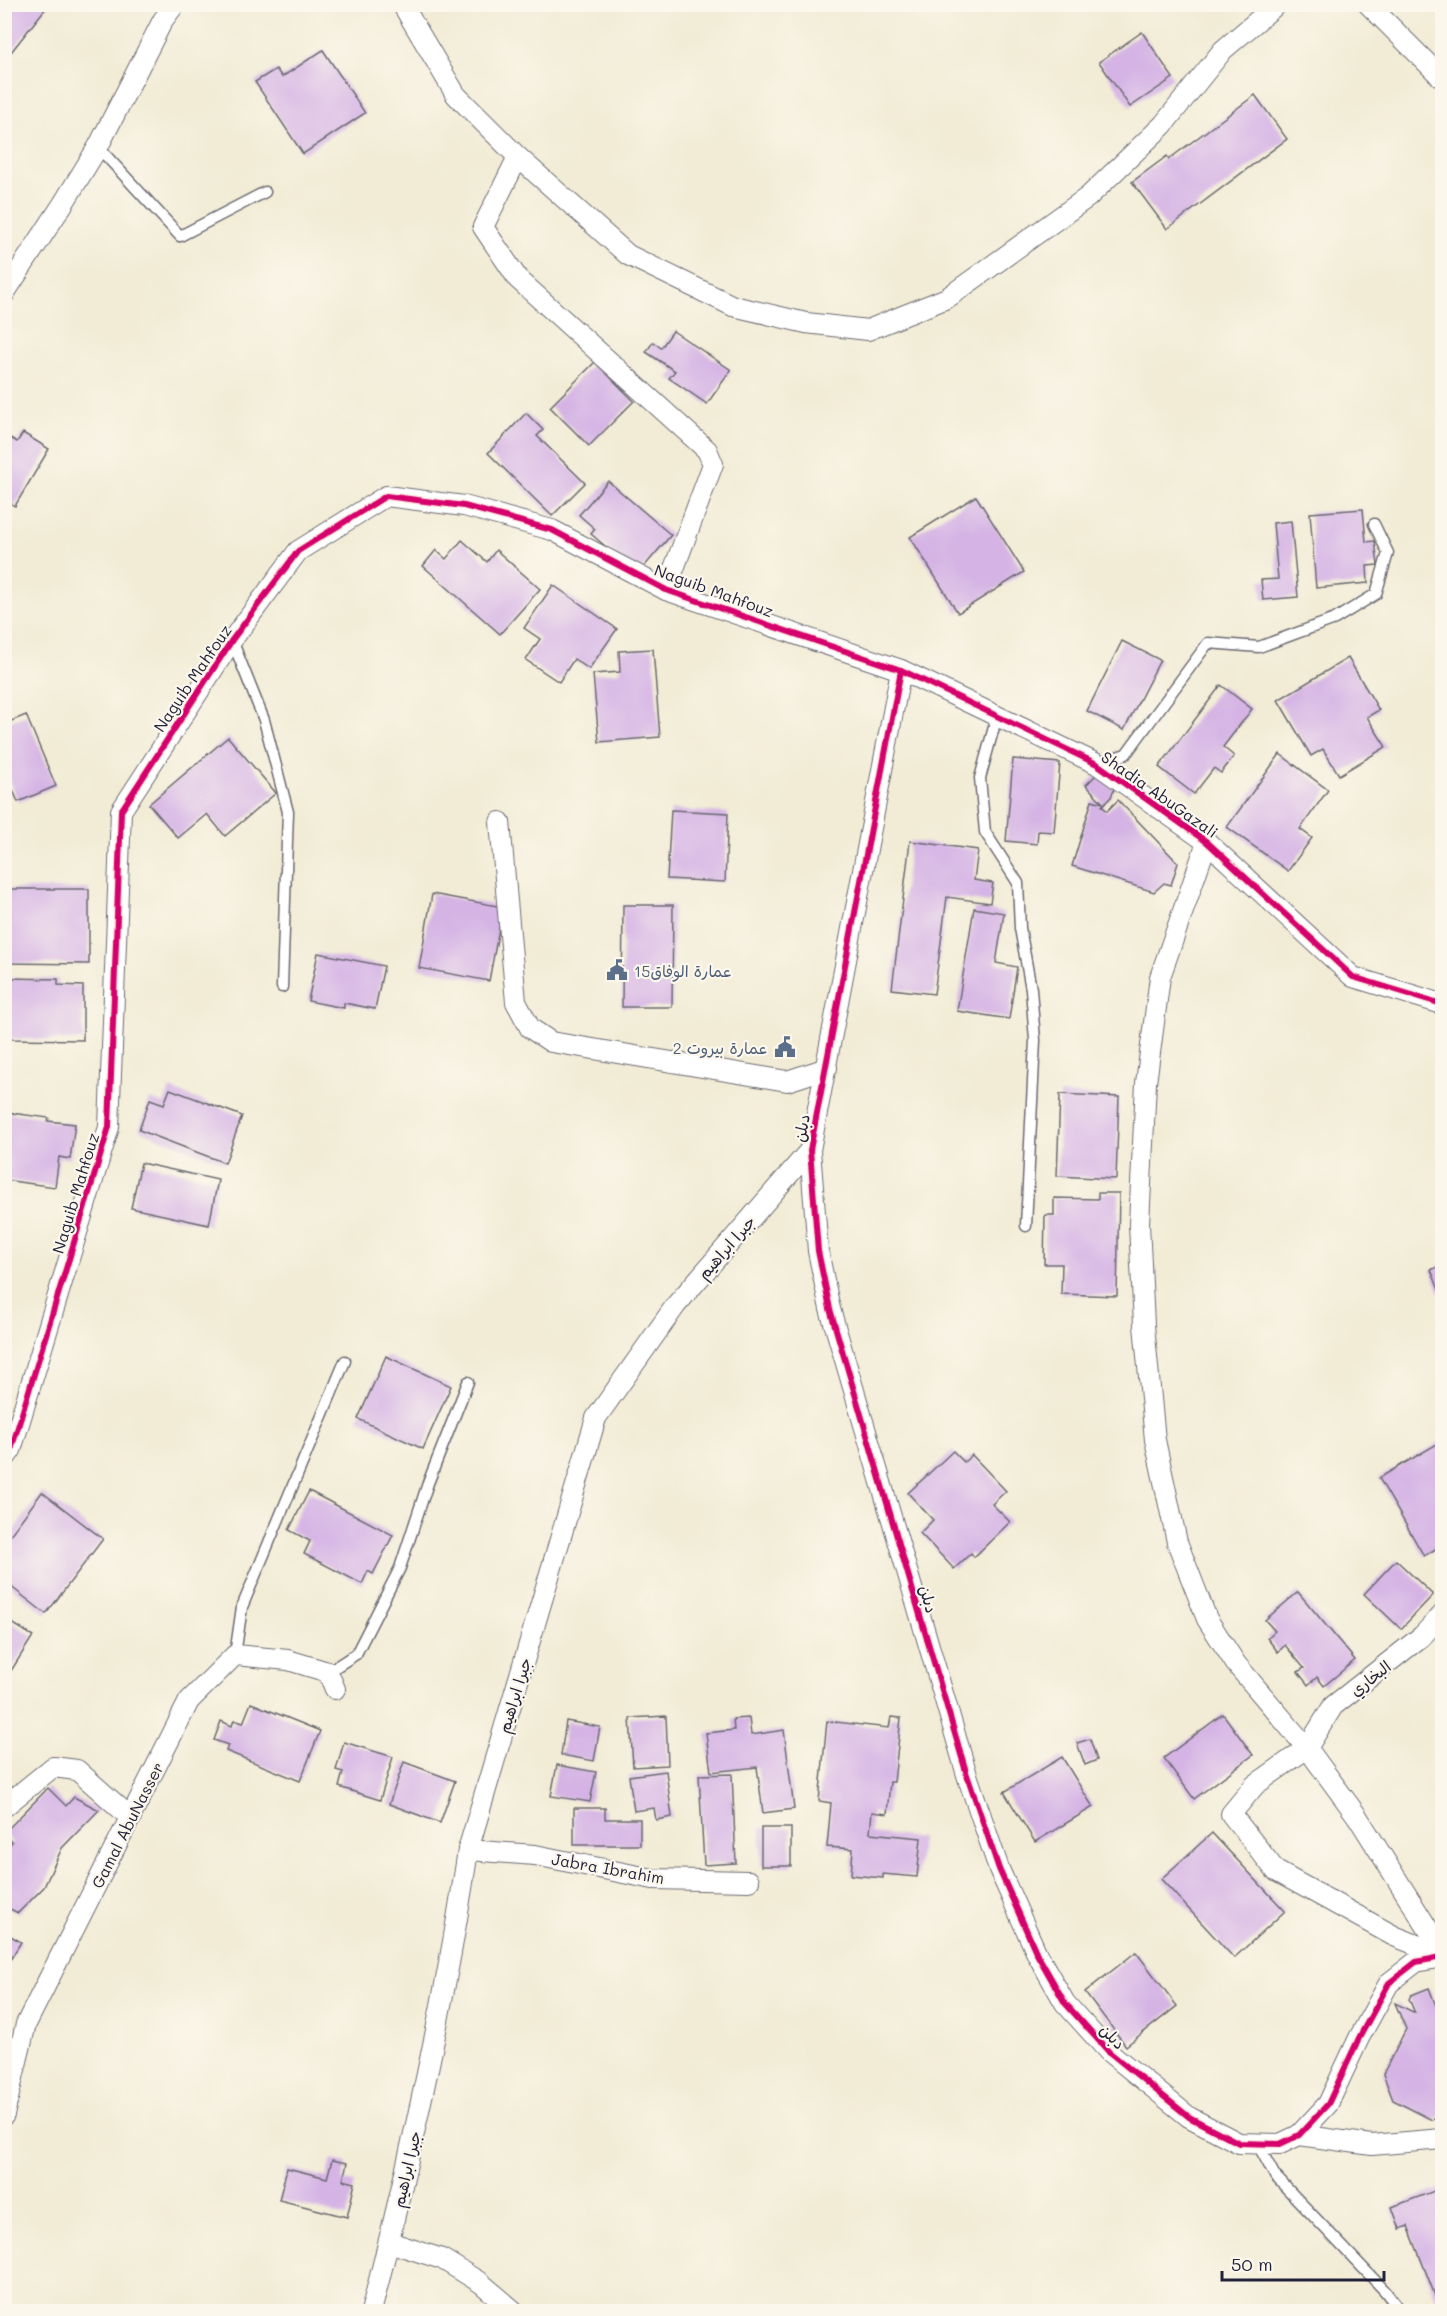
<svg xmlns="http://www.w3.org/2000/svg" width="1447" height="2316" font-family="Mali,'Playpen Sans Arabic',sans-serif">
<rect width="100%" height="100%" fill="#fbf7ec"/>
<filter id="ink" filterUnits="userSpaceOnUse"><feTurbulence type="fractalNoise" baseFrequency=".0167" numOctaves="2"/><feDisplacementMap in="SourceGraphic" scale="12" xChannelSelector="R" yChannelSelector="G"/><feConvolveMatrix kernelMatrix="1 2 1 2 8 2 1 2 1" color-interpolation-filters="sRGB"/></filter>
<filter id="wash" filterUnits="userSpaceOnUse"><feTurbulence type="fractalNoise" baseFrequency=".008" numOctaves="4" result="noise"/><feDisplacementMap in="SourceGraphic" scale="24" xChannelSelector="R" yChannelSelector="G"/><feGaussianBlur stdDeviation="1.35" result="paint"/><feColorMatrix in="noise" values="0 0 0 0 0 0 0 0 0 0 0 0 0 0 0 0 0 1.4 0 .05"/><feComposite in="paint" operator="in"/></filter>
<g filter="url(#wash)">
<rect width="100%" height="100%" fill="#f2ecd6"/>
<g id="blocks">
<g fill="#d5b4e5">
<path d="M 8,4 L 49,4 L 4,61 L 4,9 Z"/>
<path d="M 1142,32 L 1173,78 L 1130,107 L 1099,62 Z"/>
<path d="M 323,50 L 365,113 L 303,154 L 255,82 L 276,69 L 282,77 Z"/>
<path d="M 1255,95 L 1287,139 L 1167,229 L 1132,182 L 1167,156 L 1169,159 Z"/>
<path d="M 673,331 L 731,370 L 707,404 L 669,378 L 675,371 L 646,352 L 653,342 L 661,348 Z"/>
<path d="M 595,362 L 634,401 L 589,446 L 550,407 Z"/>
<path d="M 526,413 L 543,430 L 537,436 L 585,483 L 552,516 L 488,453 Z"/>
<path d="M 23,433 L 49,449 L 15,506 L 4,500 L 4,434 L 17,442 Z"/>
<path d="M 608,481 L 671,535 L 638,574 L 591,534 L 595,529 L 579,515 Z"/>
<path d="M 976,496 L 1024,572 L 958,613 L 910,537 Z"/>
<path d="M 1363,509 L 1366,542 L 1375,541 L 1378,565 L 1367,566 L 1368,583 L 1316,588 L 1310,513 Z"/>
<path d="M 1291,521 L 1298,597 L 1263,600 L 1261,580 L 1278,579 L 1273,523 Z"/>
<path d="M 462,540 L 487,562 L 496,550 L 540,589 L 500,634 L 423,566 L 436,550 L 446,559 Z"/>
<path d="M 553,585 L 617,629 L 589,669 L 574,659 L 559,682 L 526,660 L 540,639 L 524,628 Z"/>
<path d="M 1122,641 L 1160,660 L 1124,730 L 1087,711 Z"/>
<path d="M 653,649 L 660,737 L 599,742 L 593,674 L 620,672 L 619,651 Z"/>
<path d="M 1348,658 L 1379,710 L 1367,717 L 1386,747 L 1339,775 L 1323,749 L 1311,756 L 1278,700 Z"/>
<path d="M 1221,685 L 1252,709 L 1223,747 L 1234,756 L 1221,773 L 1214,768 L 1194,794 L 1159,767 Z"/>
<path d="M 26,715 L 56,786 L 18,802 L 4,769 L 4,724 Z"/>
<path d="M 228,737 L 276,793 L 225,836 L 207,814 L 178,838 L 149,804 Z"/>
<path d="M 1280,754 L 1328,790 L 1300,829 L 1312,838 L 1288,871 L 1227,827 Z"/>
<path d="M 1013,759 L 1060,763 L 1054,832 L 1038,831 L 1037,844 L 1006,841 Z"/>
<path d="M 1098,773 L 1114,789 L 1111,797 L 1102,806 L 1107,811 L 1118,800 L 1178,863 L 1171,885 L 1164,883 L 1154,892 L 1072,866 L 1092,800 L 1103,803 L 1086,785 Z"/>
<path d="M 671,810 L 728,813 L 725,882 L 667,879 Z"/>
<path d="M 910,841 L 978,850 L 974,880 L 993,883 L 990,903 L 947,897 L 934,994 L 892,989 Z"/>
<path d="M 4,889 L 89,889 L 89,964 L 4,963 Z"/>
<path d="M 432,894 L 503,907 L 489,981 L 419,968 Z"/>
<path d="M 623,905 L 673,905 L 672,1007 L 622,1007 Z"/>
<path d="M 974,908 L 1004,913 L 996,963 L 1017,967 L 1009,1019 L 957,1011 Z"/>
<path d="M 318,953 L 384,966 L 375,1009 L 344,1003 L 344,1008 L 308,1001 Z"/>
<path d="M 8,978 L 58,979 L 58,985 L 83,986 L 83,1040 L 7,1039 Z"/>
<path d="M 170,1089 L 242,1116 L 225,1163 L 139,1130 L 150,1099 L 164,1104 Z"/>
<path d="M 1060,1094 L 1119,1097 L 1116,1179 L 1057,1176 Z"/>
<path d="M 4,1112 L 49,1118 L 48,1121 L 75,1124 L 70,1159 L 59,1157 L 55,1187 L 4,1180 Z"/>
<path d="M 141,1163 L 218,1180 L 209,1225 L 131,1208 Z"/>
<path d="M 1098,1193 L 1119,1193 L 1117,1296 L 1061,1294 L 1062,1264 L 1044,1264 L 1045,1215 L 1054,1215 L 1054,1198 L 1098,1199 Z"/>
<path d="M 1442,1265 L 1442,1297 L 1431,1270 Z"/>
<path d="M 386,1356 L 451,1386 L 423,1449 L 358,1419 Z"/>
<path d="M 1442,1441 L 1442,1545 L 1424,1556 L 1379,1478 Z"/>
<path d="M 953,1451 L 964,1462 L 972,1455 L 1006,1491 L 992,1504 L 1010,1522 L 974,1557 L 971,1553 L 954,1569 L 920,1533 L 933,1520 L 908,1493 Z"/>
<path d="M 309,1491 L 393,1535 L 373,1574 L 368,1571 L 362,1584 L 304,1554 L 310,1541 L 289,1530 Z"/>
<path d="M 42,1492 L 103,1539 L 46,1614 L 5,1582 L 5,1542 Z"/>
<path d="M 1396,1560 L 1433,1595 L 1401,1629 L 1364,1594 Z"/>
<path d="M 1298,1592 L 1355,1660 L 1324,1686 L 1317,1677 L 1308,1685 L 1298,1672 L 1304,1668 L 1285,1645 L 1278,1652 L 1267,1638 L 1275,1631 L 1265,1620 Z"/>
<path d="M 4,1618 L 33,1636 L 4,1682 Z"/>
<path d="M 251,1703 L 320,1731 L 300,1781 L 226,1751 L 228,1745 L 214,1740 L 221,1721 L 232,1726 L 234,1720 L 243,1723 Z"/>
<path d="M 1223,1714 L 1253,1755 L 1194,1799 L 1164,1758 Z"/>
<path d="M 666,1716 L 668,1765 L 633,1767 L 630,1718 Z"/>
<path d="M 891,1717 L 901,1718 L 894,1782 L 890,1782 L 887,1814 L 872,1812 L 870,1833 L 921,1838 L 917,1877 L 883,1874 L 883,1878 L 851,1875 L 853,1849 L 827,1847 L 831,1803 L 819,1801 L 827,1721 L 889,1728 Z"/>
<path d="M 749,1718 L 751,1735 L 784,1730 L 794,1809 L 763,1813 L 757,1767 L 711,1772 L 706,1733 L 734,1730 L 733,1719 Z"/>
<path d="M 566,1721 L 600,1727 L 594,1761 L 561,1755 Z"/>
<path d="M 1090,1739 L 1097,1760 L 1085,1765 L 1077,1743 Z"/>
<path d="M 344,1742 L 393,1757 L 380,1800 L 339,1787 L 343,1772 L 336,1770 Z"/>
<path d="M 1062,1757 L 1093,1807 L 1035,1842 L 1004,1792 Z"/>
<path d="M 404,1762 L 455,1781 L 440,1823 L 389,1804 Z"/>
<path d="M 557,1765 L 596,1772 L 590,1802 L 551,1796 Z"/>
<path d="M 666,1771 L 672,1817 L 656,1820 L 654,1808 L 634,1811 L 629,1776 Z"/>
<path d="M 732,1774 L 736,1863 L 704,1865 L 699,1775 Z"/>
<path d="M 48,1788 L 66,1806 L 74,1797 L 99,1810 L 62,1848 L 44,1887 L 18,1913 L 4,1906 L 4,1850 L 12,1842 L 4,1833 Z"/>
<path d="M 574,1808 L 605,1808 L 605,1819 L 640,1819 L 640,1845 L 574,1845 Z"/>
<rect x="761" y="1828" width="30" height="38"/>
<path d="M 1212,1833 L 1285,1911 L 1234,1958 L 1161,1879 Z"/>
<path d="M 4,1932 L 21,1942 L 4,1970 Z"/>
<path d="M 1136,1952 L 1177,2006 L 1126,2046 L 1085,1992 Z"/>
<path d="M 1429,1988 L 1438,2011 L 1442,2009 L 1442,2116 L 1432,2120 L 1393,2100 L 1383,2074 L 1406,2029 L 1395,2003 L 1415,2013 L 1409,1999 L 1411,1995 Z"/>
<path d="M 332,2160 L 347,2163 L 343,2180 L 355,2183 L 347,2217 L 279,2200 L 287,2168 L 327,2178 Z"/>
<path d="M 1442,2188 L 1442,2305 L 1439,2306 L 1408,2226 L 1400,2229 L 1392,2207 Z"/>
</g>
</g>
</g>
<g filter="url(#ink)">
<use href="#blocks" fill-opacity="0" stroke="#6b6971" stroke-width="1.5"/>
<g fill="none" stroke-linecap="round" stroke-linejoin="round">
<defs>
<g id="service">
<path d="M 98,147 L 180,236 L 265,192"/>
<path d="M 232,640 L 264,720 L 288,812 L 282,987"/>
<path d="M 997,716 L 980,778 L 985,832 L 1018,883 L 1020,928 L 1031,989 L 1035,1040 L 1026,1226"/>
<path d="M 1097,764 L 1126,754 L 1208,643 L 1259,647 L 1335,619 L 1376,594 L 1388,553 L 1374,524"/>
<path d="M 235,1655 L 242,1607 L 345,1361"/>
<path d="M 328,1672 L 356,1654 L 400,1568 L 428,1483 L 468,1382"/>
<path d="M 1257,2143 L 1275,2176 L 1385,2291 L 1401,2312"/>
</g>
<g id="minor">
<path d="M 402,4 L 456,95 L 518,157 L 483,227 L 518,279 L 707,450 L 713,464 L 666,590"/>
<path d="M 1368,4 L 1442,78"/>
<path d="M 518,157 L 628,255 L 733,306 L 806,323 L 868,330 L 947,298 L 1088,197 L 1163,125 L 1223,50 L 1277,4"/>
<path d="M 4,294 L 63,204 L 98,147 L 163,20 L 175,4"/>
<path d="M 901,670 L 810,1150 L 818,1251 L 830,1309 L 967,1775 L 999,1869 L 1037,1954 L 1065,2003 L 1109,2052 L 1189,2117 L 1239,2143 L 1280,2144 L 1299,2135 L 1328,2104 L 1359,2038 L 1389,1983 L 1416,1962 L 1442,1957"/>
<path d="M 500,822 L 516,1002 L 530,1028 L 551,1042 L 787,1081 L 827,1068"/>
<path d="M 1207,842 L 1160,977 L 1146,1083 L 1139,1224 L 1144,1325 L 1155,1440 L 1177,1542 L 1207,1619 L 1236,1664 L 1307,1748 L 1357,1816 L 1442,1951"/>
<path d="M 4,1460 L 11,1450 L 109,1127 L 121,811 L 232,640 L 298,551 L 386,496 L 464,506 L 552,530 L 666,590 L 901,670 L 1097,764 L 1207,842 L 1353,977 L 1442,1004"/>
<path d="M 1442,1615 L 1422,1636 L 1333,1706 L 1307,1748 L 1255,1785 L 1231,1814 L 1276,1871 L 1394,1936 L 1442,1955"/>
<path d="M 4,1807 L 53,1767 L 77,1770 L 131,1818"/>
<path d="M 468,1850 L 535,1855 L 653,1879 L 749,1881"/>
<path d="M 4,2115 L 26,2024 L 189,1701 L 235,1655 L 288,1660 L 328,1672 L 335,1689"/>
<path d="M 1299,2135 L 1372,2145 L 1442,2139"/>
<path d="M 389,2242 L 442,2259 L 481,2283 L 515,2312"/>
<path d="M 371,2312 C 410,2159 445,2005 468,1850 L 596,1418 L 676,1305 L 810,1150"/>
</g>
</defs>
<use href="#service" stroke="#6b6971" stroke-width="13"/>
<use href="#minor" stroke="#6b6971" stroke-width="22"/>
<use href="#service" stroke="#fff" stroke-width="10"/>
<use href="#minor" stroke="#fff" stroke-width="20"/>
<defs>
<g id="cycleway">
<path d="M 901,670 L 810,1150 L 818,1251 L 830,1309 L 967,1775 L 999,1869 L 1037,1954 L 1065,2003 L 1109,2052 L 1189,2117 L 1239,2143 L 1280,2144 L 1299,2135 L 1328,2104 L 1359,2038 L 1389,1983 L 1416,1962 L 1442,1957"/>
<path d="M 4,1460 L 11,1450 L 109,1127 L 121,811 L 232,640 L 298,551 L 386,496 L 464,506 L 552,530 L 666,590 L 901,670 L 1097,764 L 1207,842 L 1353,977 L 1442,1004"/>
</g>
</defs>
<use href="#cycleway" stroke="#fbf7ec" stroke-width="10"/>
<use href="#cycleway" stroke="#d6006c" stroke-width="6"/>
</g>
</g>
<defs>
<symbol id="civic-bare" viewBox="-9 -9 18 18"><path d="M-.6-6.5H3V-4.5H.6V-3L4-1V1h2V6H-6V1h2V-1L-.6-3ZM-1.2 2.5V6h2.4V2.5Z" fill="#5c6f8a" stroke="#fbf7ec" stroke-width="2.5" paint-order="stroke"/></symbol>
</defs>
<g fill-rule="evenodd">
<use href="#civic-bare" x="602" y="955" width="30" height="30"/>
<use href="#civic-bare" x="770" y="1032" width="30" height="30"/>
</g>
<g text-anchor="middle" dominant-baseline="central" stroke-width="4.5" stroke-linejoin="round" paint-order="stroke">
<g font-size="16" fill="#22223b" stroke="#fbf7ec">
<text transform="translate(714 590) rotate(20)">Naguib Mahfouz</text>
<text transform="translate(192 678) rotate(-56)">Naguib Mahfouz</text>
<text transform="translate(1160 794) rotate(35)">Shadia AbuGazali</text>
<text transform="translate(801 1128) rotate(-79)">دبلن</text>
<text transform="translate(75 1193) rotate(-73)">Naguib Mahfouz</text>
<text transform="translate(726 1247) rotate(-49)">جبرا ابراهيم</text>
<text transform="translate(929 1599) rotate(74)">دبلن</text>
<text transform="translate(1370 1678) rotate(-38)">البخاري</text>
<text transform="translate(514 1695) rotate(-73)">جبرا ابراهيم</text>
<text transform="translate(127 1825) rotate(-63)">Gamal AbuNasser</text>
<text transform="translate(608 1868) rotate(10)">Jabra Ibrahim</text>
<text transform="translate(1113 2036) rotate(45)">دبلن</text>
<text transform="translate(406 2169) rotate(-77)">جبرا ابراهيم</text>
</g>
<g font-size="16" fill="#4e5e75" stroke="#fbf7ec" text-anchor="start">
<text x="634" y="970">عمارة الوفاق15</text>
<text x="768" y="1047" text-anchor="end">عمارة بيروت 2</text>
</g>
</g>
<rect width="1447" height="2316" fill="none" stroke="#fbf7ec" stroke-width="24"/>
<path d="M1222 2271v9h162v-9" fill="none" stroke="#22223b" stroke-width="3"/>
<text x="1231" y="2271" font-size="18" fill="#22223b" stroke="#fbf7ec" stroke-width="4.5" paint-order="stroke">50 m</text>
</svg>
